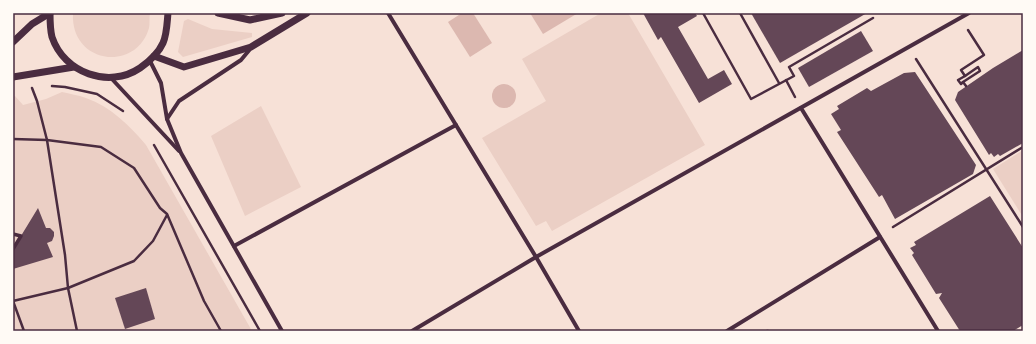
<svg xmlns="http://www.w3.org/2000/svg" width="1036" height="344" font-family="Helvetica,sans-serif">
<rect width="100%" height="100%" fill="#f7e1d7"/>
<g fill="#ebcfc5">
<path d="M 73,13 L 150,13 C 149,18 150,24 149,28 C 136,73 70,64 73,13 Z"/>
<path d="M 601,13 L 628,13 L 705,145 L 552,231 L 546,221 L 536,226 L 482,138 L 546,101 L 522,59 Z"/>
<path d="M 188,19 L 212,29 L 252,33 L 252,37 L 183,57 L 178,52 L 184,21 Z"/>
<path d="M 62,92 C 70,94 78,95 86,98 C 111,107 129,125 146,145 L 252,331 L 13,331 L 13,97 L 15,96 L 23,105 L 46,99 Z"/>
<path d="M 261,106 L 301,187 L 245,216 L 211,136 Z"/>
<path d="M 1023,150 L 1023,217 L 993,169 Z"/>
</g>
<g fill="#dcb8b0">
<path d="M 462,13 L 473,13 L 492,43 L 470,57 L 448,22 Z"/>
<path d="M 530,13 L 578,13 L 543,34 Z"/>
<circle cx="504" cy="96" r="12"/>
</g>
<g fill="#644757">
<path d="M 643,13 L 695,13 L 697,16 L 678,27 L 708,79 L 724,70 L 732,84 L 699,103 L 661,37 L 658,40 Z"/>
<path d="M 751,13 L 867,13 L 780,63 Z"/>
<path d="M 861,31 L 873,51 L 809,87 L 798,68 Z"/>
<path d="M 1023,50 L 1023,143 L 1000,156 L 998,154 L 994,157 L 991,153 L 989,155 L 955,100 L 958,92 L 993,68 Z"/>
<path d="M 915,72 L 976,165 L 973,174 L 895,219 L 882,195 L 879,197 L 837,132 L 841,130 L 831,114 L 839,109 L 837,106 L 867,88 L 871,91 L 904,73 Z"/>
<path d="M 990,196 L 1023,248 L 1023,325 L 1013,331 L 960,331 L 939,298 L 942,293 L 936,294 L 912,255 L 914,253 L 910,248 L 916,245 L 914,242 Z"/>
<path d="M 38,208 L 46,228 L 50,228 L 54,232 L 54,236 L 52,241 L 47,243 L 53,257 L 13,269 L 13,249 Z"/>
<path d="M 146,288 L 155,319 L 125,329 L 115,298 Z"/>
</g>
<g fill="none" stroke-linecap="round" stroke-linejoin="round">
<g stroke="#4a2c40" stroke-width="2.5">
<path d="M 703,13 L 751,99 L 794,76 L 789,67 L 873,18"/>
<path d="M 740,13 L 779,83"/>
<path d="M 916,59 L 1023,227"/>
<path d="M 786,80 L 795,97"/>
<path d="M 963,82 L 980,71 L 978,67 L 965,76"/>
<path d="M 52,86 L 65,87 L 97,94 L 123,111"/>
<path d="M 966,86 L 963,82 L 961,84 L 958,80 L 965,76 L 961,70 L 984,55 L 968,30"/>
<path d="M 32,88 L 37,101 L 47,140 L 65,255 L 68,288 L 77,331"/>
<path d="M 13,139 L 47,140 L 101,147 L 134,168 L 160,208 L 167,214 L 204,301 L 221,331"/>
<path d="M 154,145 L 260,331"/>
<path d="M 893,227 L 1023,147"/>
<path d="M 13,301 L 68,288 L 134,261 L 153,241 L 167,215"/>
<path d="M 13,301 L 24,331"/>
<path d="M 767,331 L 768,331"/>
</g>
<path stroke="#4a2c40" stroke-width="3.5" d="M 13,234 L 21,236 L 13,249"/>
<g stroke="#4a2c40" stroke-width="4">
<path d="M 388,13 L 536,257 L 579,331"/>
<path d="M 150,61 L 161,83 L 167,119 L 181,153 L 282,331"/>
<path d="M 111,78 L 179,151"/>
<path d="M 801,108 L 938,331"/>
<path d="M 167,119 L 179,101 L 241,60 L 251,48"/>
<path d="M 234,246 L 456,125"/>
<path d="M 412,331 L 536,257 L 969,13"/>
<path d="M 727,331 L 880,237"/>
</g>
<g stroke="#4a2c40" stroke-width="7">
<path d="M 50,13 C 50,21 50,29 52,37 C 64,73 109,89 140,68 C 150,61 158,54 163,43 C 167,34 167,23 168,13"/>
<path d="M 218,13 L 250,20 L 282,13"/>
<path d="M 13,42 L 32,24 L 50,13"/>
<path d="M 154,56 L 184,67 L 251,47 L 307,13"/>
<path d="M 13,77 L 74,67"/>
</g>
</g>
<rect width="1036" height="344" fill="none" stroke="#fffaf5" stroke-width="28"/>
<rect x="14" y="14" width="1008" height="316" fill="none" stroke="#4a2c40" stroke-width="1.5"/>
</svg>
